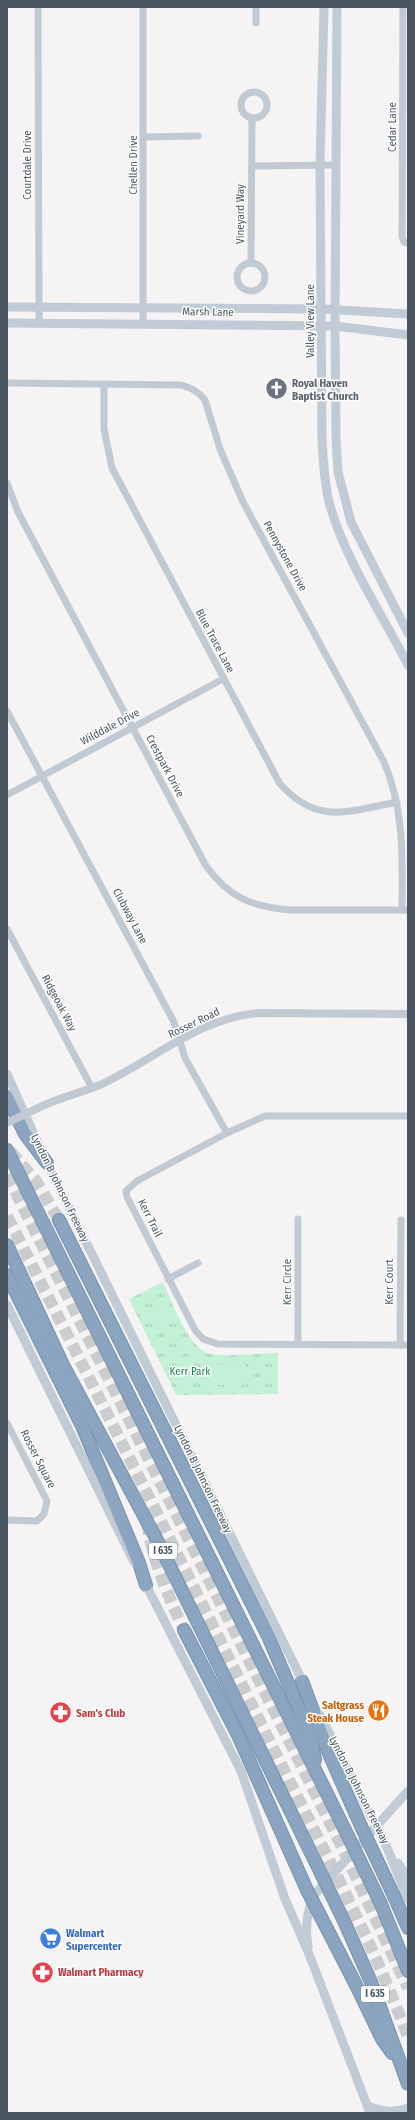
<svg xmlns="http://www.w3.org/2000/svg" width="415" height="2120" font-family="'Fira Sans Condensed',sans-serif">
<defs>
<pattern id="park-tufts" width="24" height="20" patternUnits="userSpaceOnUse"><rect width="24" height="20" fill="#c3f1d5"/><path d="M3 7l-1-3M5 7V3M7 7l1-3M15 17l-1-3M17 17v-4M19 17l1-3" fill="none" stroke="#a0c6b0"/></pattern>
</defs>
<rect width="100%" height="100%" fill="#f5f3f3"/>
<path fill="url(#park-tufts)" d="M 163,1282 C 172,1301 188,1349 210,1354 C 226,1357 260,1353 278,1353 L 278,1394 L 176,1395 L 129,1299 Z"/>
<g fill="#c3f1d5">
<path d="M 166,1304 L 169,1317 L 149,1321 L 146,1308 Z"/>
<path d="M 245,1364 L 245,1385 L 204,1385 L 204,1365 Z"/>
</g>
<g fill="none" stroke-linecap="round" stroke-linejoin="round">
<g stroke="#caccce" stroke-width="12" stroke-dasharray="12 6" stroke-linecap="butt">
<path d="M 10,1151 L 36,1181 L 59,1220"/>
<path d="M 7,1175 L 340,1843 L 408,1988"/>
<path d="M 7,1216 C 96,1391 184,1566 270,1742 C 318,1839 370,1935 408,2037"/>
<path d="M 147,1522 C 152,1559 168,1595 184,1630"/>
</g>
<defs>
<g id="motorway">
<path d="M 7,1097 L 25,1134 L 47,1163"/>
<path d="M 7,1150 L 348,1836"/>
<path d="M 59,1220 L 268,1636 L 311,1737 L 315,1760"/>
<path d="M 7,1245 L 63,1365 L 158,1542 L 315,1861"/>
<path d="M 7,1275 L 83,1428 L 139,1563 L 146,1585"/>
<path d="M 184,1630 L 238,1735 L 307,1890"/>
<path d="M 302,1681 L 330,1756 L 361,1826"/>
<path d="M 395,1898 L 408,1928"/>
<path d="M 381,1904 L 408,1971"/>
<path d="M 344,1921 L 371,1982 L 408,2084"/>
<path d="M 356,1985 L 382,2039 L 392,2053"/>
</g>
</defs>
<use href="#motorway" stroke="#7690ad" stroke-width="14"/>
<g stroke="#c1cad2" stroke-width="7">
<path d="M 38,7 L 39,323"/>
<path d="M 403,7 L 402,236 L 404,242 L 408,243"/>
<path d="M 256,23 L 256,7"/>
<circle cx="254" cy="105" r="13"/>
<path d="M 144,137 L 198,136"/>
<path d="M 252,166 L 336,165"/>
<path d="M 251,263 L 252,118"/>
<circle cx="251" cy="277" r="14"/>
<path d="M 143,323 L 143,7"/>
<path d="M 7,383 L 181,385 C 191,388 198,391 205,400 L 220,449 L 243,502 L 384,762 C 405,812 402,857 402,910"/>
<path d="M 104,385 L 104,429 L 112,468 L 280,784 C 318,826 349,811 397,802"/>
<path d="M 7,483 L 18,512 L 206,866 C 230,898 250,906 289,910 L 408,910"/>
<path d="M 7,711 L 174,1022 L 185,1058 L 227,1133"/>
<path d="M 7,795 L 223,679"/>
<path d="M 7,929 L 92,1088"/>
<path d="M 408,1116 L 265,1116 L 227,1133 L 137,1181 L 126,1191 L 127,1197 L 195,1330 L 203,1339 L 218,1344 L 408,1345"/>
<path d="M 298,1219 L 298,1344"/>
<path d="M 168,1279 L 198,1263"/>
<path d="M 400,1345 L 401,1220"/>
<path d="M 7,1423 L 47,1501 L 44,1514 L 37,1521 L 7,1520"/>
</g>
<path stroke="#c1cad2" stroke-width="8" d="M 36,1109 C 57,1098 81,1093 102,1084 C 153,1060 201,1017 259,1013 L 408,1014"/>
<g stroke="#c1cbd6" stroke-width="9">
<path d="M 324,7 L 320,165 L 322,438 C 323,460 324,481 329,502 C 345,560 381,612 408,665"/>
<path d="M 337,7 L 335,326 L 336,438 L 338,472 L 351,522 L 408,633"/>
<path d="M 7,307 L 322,309 L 408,314"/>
<path d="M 7,323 L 335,326 L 408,335"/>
<path d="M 7,1074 L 47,1163 L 305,1686"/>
<path d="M 7,1305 L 134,1562"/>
<path d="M 144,1581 L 241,1771 L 285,1899 L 309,1954 L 370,2113"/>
<path d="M 320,1715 L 371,1816"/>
<path d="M 383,1838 L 408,1899"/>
<path d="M 398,1863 L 408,1879"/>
<path d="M 308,1947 C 305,1928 306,1911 315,1894 L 408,1791"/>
<path d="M 368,2106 C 383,2112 393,2113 408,2108"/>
</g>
<use href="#motorway" stroke="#8ba5c1" stroke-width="12"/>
<defs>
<g id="motorway-bridge">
<path d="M 361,1826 L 395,1898"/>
<path d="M 348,1836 L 381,1904"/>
<path d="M 315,1861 L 344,1921"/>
<path d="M 307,1890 L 356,1985"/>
</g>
</defs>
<use href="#motorway-bridge" stroke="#7690ad" stroke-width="14" stroke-linecap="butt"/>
<path stroke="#c1cad2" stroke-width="8" d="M 7,1123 L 36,1109"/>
<path stroke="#c1cbd6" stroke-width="9" d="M 371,1816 L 383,1838"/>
<use href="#motorway-bridge" stroke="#8ba5c1" stroke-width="12"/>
</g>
<defs>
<symbol id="church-disc" viewBox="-11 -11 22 22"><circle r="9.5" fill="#6b7280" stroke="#fff"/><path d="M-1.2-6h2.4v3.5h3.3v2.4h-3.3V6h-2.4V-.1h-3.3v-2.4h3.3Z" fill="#fff"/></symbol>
<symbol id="restaurant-disc" viewBox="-11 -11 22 22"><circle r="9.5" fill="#e8710a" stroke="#fff"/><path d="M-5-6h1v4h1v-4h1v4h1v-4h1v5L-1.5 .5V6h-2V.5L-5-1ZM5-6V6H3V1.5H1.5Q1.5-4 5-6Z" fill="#fff"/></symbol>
<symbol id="pharmacy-disc" viewBox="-11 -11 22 22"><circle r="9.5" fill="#e0444e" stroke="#fff"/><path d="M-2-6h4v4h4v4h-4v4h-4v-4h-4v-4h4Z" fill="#fff"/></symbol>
<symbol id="supermarket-disc" viewBox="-11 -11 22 22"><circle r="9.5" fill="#3f7fe0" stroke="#fff"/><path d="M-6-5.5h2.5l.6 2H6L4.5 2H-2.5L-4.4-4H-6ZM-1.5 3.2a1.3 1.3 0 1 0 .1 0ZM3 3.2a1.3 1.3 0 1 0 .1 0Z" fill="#fff"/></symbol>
</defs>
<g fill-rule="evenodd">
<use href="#church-disc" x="264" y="376" width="25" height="25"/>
<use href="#restaurant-disc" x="366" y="1698" width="25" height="25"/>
<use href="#pharmacy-disc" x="48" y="1700" width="25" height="25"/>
<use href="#supermarket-disc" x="38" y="1926" width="25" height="25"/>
<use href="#pharmacy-disc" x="30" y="1960" width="25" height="25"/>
</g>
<g text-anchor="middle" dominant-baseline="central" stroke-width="3" stroke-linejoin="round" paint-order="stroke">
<g fill="#fff" stroke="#808990" stroke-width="1">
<rect x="149" y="1543" width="28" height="16" rx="3"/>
<rect x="361" y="1986" width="28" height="16" rx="3"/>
</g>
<g font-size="10" font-weight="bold" fill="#4a5661">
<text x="163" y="1551">I 635</text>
<text x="375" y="1994">I 635</text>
</g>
<g font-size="11" fill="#4a5661" stroke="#fff">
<text transform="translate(392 127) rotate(-90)">Cedar Lane</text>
<text transform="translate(27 165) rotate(-90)">Courtdale Drive</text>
<text transform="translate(133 165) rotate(-90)">Chellen Drive</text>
<text transform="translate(240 214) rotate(-90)">Vineyard Way</text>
<text transform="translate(208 312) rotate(1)">Marsh Lane</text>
<text transform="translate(310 321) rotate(-90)">Valley View Lane</text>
<text transform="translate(285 556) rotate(61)">Pennystone Drive</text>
<text transform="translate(215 641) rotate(62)">Blue Trace Lane</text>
<text transform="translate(110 727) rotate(-28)">Wilddale Drive</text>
<text transform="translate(165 766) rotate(62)">Crestpark Drive</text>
<text transform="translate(130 916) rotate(62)">Clubway Lane</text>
<text transform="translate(59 1003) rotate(62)">Ridgeoak Way</text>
<text transform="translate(194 1023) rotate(-26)">Rosser Road</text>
<text transform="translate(60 1188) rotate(64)">Lyndon B Johnson Freeway</text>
<text transform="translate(150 1218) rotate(63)">Kerr Trail</text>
<text transform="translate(287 1282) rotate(-90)">Kerr Circle</text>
<text transform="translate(389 1282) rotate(-90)">Kerr Court</text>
<text transform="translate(38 1459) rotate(63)">Rosser Square</text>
<text transform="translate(203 1479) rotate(64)">Lyndon B Johnson Freeway</text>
<text transform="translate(359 1790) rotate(63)">Lyndon B Johnson Freeway</text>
</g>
<g font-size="11" font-weight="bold" fill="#5b616d" stroke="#fff" text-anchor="start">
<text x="292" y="383">Royal Haven<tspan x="292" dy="13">Baptist Church</tspan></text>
</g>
<g font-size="11" fill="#17864f" stroke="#fff">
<text x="190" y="1371">Kerr Park</text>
</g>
<g font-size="11" font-weight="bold" fill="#c56008" stroke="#fff" text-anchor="end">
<text x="364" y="1705">Saltgrass<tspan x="364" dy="13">Steak House</tspan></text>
</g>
<g font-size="11" font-weight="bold" fill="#be3a42" stroke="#fff" text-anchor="start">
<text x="76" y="1713">Sam's Club</text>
<text x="58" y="1972">Walmart Pharmacy</text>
</g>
<g font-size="11" font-weight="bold" fill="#366cbe" stroke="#fff" text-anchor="start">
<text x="66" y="1933">Walmart<tspan x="66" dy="13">Supercenter</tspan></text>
</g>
</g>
<rect width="415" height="2120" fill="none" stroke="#4a5661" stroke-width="16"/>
</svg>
